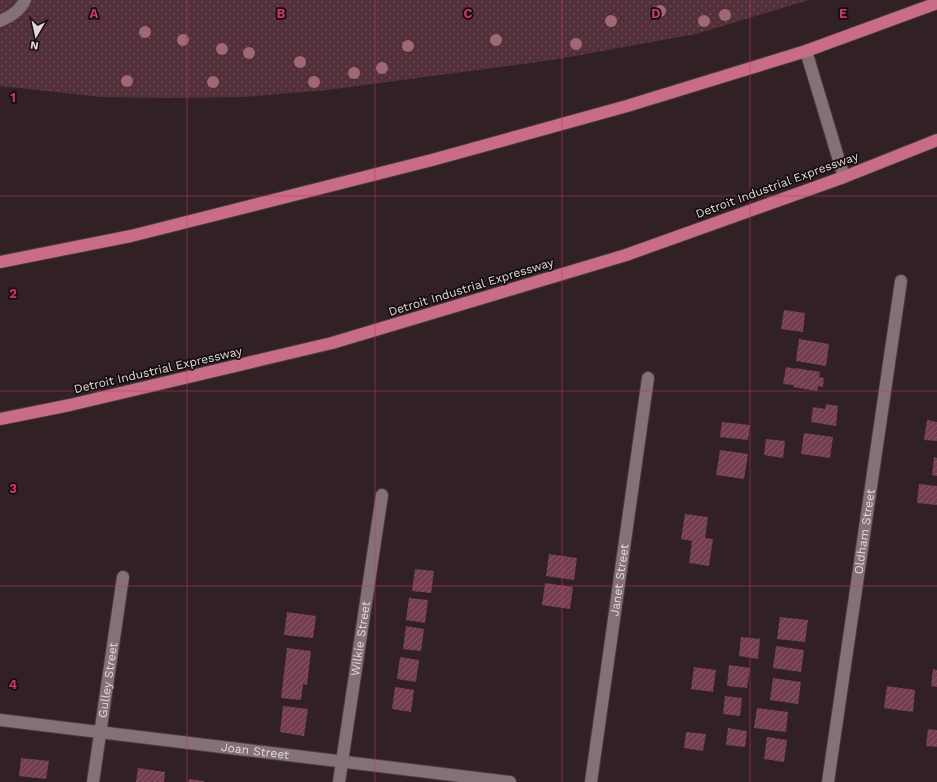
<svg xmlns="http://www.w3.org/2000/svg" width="937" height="782" font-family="'Work Sans',sans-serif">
<defs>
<pattern id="grass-dots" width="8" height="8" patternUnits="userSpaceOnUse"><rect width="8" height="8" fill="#522f39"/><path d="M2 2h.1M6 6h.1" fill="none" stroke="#6b4c55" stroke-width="1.8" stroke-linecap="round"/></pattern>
<pattern id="building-hatch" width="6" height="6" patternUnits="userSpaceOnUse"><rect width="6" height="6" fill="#753e4e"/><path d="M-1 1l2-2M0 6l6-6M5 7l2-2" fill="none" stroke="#885967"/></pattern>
</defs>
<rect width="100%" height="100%" fill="#312125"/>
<path fill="url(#grass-dots)" d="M 0,0 L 809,0 L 696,34 L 553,60 L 327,90 L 244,97 L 170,98 L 101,97 L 0,86 Z"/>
<g fill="url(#building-hatch)">
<path d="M 784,310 L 805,313 L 803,332 L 781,329 Z"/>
<path d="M 799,339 L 829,344 L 826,366 L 796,361 Z"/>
<path d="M 786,367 L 796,369 L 796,368 L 820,372 L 819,377 L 824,378 L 823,387 L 818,386 L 817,391 L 793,387 L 794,385 L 783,384 Z"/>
<path d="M 826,404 L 838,406 L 836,426 L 811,422 L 813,407 L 825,409 Z"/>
<path d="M 927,420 L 937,422 L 937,441 L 924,440 Z"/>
<path d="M 722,422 L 750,425 L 748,440 L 720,437 Z"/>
<path d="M 804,433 L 833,437 L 830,458 L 801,454 Z"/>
<path d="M 766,439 L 785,441 L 783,458 L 764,455 Z"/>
<path d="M 720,450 L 748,454 L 744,479 L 716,475 Z"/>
<path d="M 934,457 L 937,458 L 937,476 L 932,475 Z"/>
<path d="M 919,484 L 937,486 L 937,505 L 917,503 Z"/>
<path d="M 685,514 L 708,517 L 705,538 L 713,539 L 709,566 L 689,563 L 692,541 L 681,539 Z"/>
<path d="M 549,554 L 577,558 L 574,580 L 546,576 Z"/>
<path d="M 415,569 L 434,571 L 431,593 L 412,591 Z"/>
<path d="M 545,583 L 573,587 L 570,609 L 542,605 Z"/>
<path d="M 409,598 L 428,600 L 425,623 L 406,620 Z"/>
<path d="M 287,612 L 316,616 L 313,638 L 284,635 Z"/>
<path d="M 780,617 L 808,620 L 805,642 L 777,639 Z"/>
<path d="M 406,626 L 424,629 L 421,651 L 403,649 Z"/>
<path d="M 741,637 L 760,639 L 758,659 L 739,656 Z"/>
<path d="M 776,646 L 804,650 L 801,672 L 773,668 Z"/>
<path d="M 287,648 L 311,651 L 307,685 L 303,684 L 301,700 L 281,698 Z"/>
<path d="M 400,657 L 419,660 L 416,682 L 397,679 Z"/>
<path d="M 729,665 L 750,668 L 747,688 L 727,686 Z"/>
<path d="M 694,667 L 716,670 L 713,692 L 691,689 Z"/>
<path d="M 933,669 L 937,670 L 937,687 L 931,686 Z"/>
<path d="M 773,678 L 801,682 L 798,704 L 770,700 Z"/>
<path d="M 887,686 L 915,690 L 913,712 L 884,708 Z"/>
<path d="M 395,687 L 414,690 L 411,712 L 392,709 Z"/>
<path d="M 725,696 L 742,698 L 740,716 L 723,714 Z"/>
<path d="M 283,706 L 308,709 L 304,736 L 280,732 Z"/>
<path d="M 757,708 L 788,712 L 786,732 L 754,728 Z"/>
<path d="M 728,728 L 747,731 L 745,747 L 726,745 Z"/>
<path d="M 928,729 L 937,730 L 937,747 L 926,746 Z"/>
<path d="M 686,732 L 706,734 L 703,751 L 684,748 Z"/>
<path d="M 767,737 L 787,740 L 784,762 L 764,759 Z"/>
<path d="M 21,758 L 49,761 L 46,779 L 19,776 Z"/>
<path d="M 138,768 L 165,772 L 164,782 L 136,782 Z"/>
<path d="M 189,779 L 204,781 L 204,782 L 188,782 Z"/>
</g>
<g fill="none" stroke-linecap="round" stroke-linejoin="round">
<defs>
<g id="minor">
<path d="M 0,21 C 11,16 20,11 25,0"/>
<path d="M 806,51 L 844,177"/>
<path id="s1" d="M 0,720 L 510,782"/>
<path id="s2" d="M 93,782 L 123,577"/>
<path id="s3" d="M 339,782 L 382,495"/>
<path id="s4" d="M 591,782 L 648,378"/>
<path id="s5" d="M 828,782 L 901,281"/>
</g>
<g id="highway">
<path d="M 0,262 L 131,236 L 432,160 L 627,106 L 806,51 L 937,3"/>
<path d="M 0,419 L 70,405 L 332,343 L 626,255 L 844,177 L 937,140"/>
</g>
</defs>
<use href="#minor" stroke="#483c3e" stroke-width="14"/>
<use href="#highway" stroke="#483c3e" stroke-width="14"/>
<use href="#minor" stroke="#847175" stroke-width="12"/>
<use href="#highway" stroke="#c96d87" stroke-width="12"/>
</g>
<g fill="#a06776">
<circle cx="660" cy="11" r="6"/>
<circle cx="725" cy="15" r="6"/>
<circle cx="611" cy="21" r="6"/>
<circle cx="704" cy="21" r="6"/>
<circle cx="145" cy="32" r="6"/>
<circle cx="183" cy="40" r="6"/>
<circle cx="496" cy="40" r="6"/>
<circle cx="576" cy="44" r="6"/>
<circle cx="408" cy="46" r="6"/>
<circle cx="222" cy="49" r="6"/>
<circle cx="249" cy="53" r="6"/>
<circle cx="300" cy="62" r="6"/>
<circle cx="382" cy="68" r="6"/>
<circle cx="354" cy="73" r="6"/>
<circle cx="127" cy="81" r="6"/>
<circle cx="213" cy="82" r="6"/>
<circle cx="314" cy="82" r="6"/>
</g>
<path fill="none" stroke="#c7346e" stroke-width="1" stroke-opacity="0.55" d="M 187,0 L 187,782M 375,0 L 375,782M 562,0 L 562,782M 750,0 L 750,782M 0,196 L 937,196M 0,391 L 937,391M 0,586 L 937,586"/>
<g text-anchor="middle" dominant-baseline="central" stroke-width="3.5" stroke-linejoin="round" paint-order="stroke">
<g font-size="12" fill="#e1d6d8" stroke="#140d0f">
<text transform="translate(777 185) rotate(-20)">Detroit Industrial Expressway</text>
<text transform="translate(471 287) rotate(-17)">Detroit Industrial Expressway</text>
<text transform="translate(158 370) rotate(-13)">Detroit Industrial Expressway</text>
<text stroke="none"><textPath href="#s5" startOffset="253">Oldham Street</textPath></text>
<text stroke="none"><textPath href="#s4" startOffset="204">Janet Street</textPath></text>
<text stroke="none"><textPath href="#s3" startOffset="145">Wilkie Street</textPath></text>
<text stroke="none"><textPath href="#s2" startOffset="103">Gulley Street</textPath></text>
<text stroke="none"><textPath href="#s1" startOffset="257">Joan Street</textPath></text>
</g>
</g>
<g font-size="13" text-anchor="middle" font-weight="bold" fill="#c7346e" stroke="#140d0f" stroke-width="3.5" stroke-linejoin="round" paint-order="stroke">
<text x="94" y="18">A</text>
<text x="281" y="18">B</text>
<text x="468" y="18">C</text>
<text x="656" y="18">D</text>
<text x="843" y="18">E</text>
<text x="13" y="102">1</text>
<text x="13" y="298">2</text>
<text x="13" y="493">3</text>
<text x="13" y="689">4</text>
</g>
<g transform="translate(36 36) rotate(189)" stroke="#140d0f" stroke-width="3" paint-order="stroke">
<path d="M0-3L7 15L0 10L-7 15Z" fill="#e1d6d8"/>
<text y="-6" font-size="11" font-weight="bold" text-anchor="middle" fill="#e1d6d8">N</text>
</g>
</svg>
